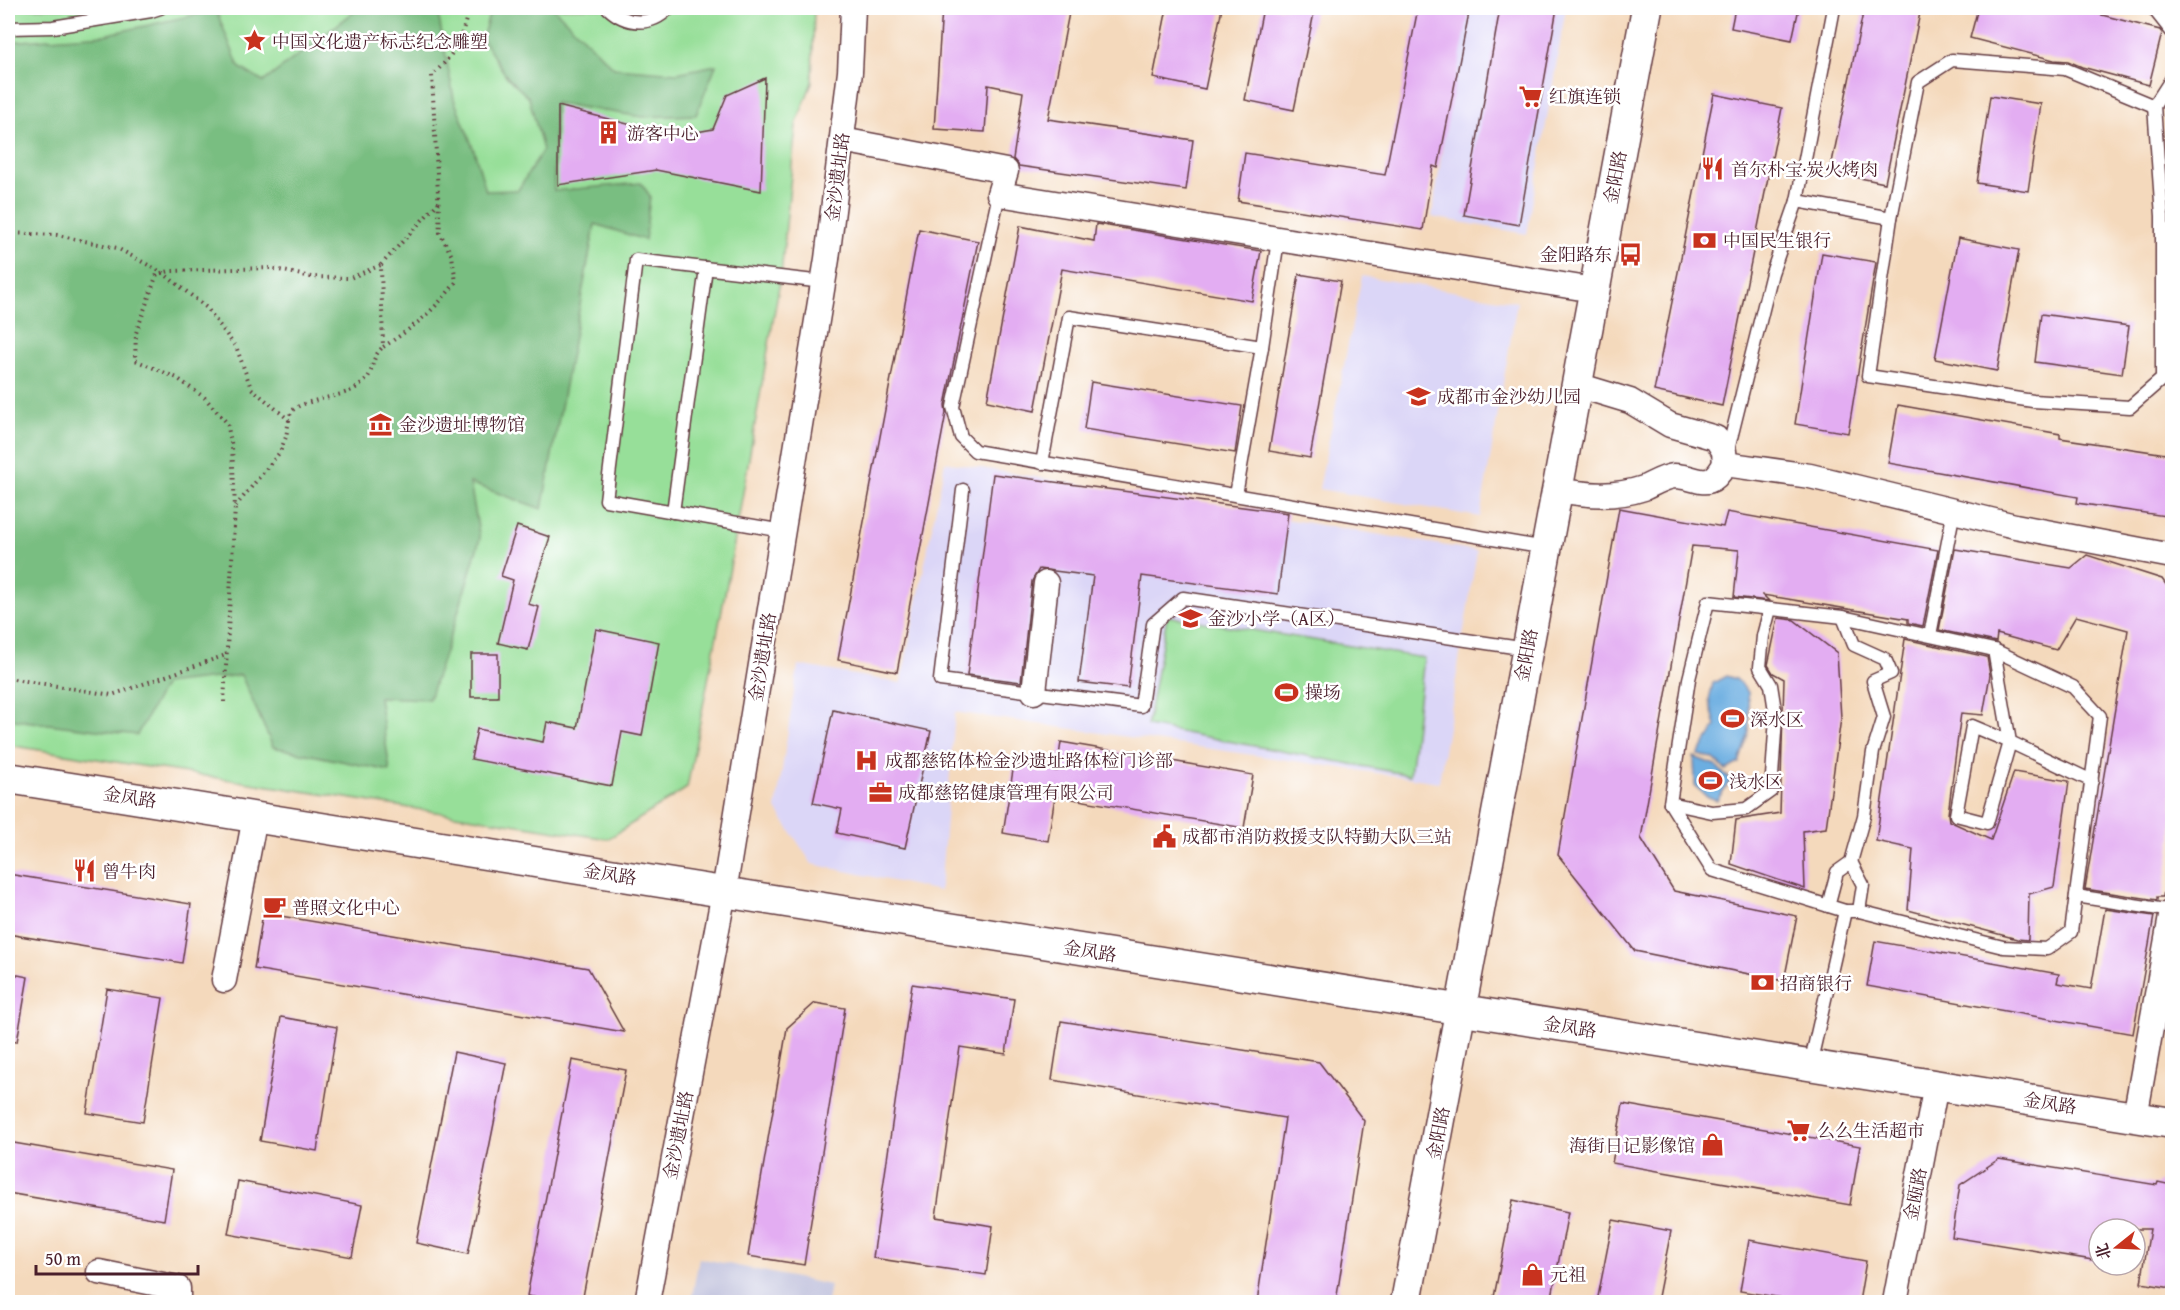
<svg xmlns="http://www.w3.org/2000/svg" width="2180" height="1310" font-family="'Gentium Book Plus','Noto Serif SC',serif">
<rect width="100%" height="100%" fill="#fff"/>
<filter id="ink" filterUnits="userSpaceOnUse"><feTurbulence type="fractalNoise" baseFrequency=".0167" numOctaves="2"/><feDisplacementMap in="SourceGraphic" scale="12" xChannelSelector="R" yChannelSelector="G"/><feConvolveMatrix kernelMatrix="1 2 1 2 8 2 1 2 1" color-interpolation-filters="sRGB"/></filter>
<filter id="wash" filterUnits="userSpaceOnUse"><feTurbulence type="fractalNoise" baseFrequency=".008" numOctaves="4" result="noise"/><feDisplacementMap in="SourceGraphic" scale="24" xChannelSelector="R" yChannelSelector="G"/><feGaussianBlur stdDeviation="1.35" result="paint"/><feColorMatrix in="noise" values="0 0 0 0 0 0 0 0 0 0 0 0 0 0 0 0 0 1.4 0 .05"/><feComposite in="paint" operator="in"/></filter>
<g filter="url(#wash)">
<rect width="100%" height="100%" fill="#f4d9bc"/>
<g fill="#dbd6f7">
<path d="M 1464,8 L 1566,8 L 1527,234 L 1432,217 Z"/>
<path d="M 1362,276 L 1517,302 L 1480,517 L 1319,489 Z"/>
<path d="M 945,462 L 1477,551 L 1439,782 L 955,712 L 940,891 L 812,864 L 776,809 L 798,665 L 901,683 Z"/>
</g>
<path fill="#c1c2dd" d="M 699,1258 L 830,1285 L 827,1302 L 691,1302 Z"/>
<g fill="#97df99" stroke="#707f62" stroke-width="1.5">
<path d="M 8,8 L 814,8 L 812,82 L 796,125 L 781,275 L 729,573 L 687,788 L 608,839 L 8,745 Z"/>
<path d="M 1167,616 L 1424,658 L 1410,775 L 1147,726 Z"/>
</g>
<path fill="#79be81" stroke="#626e56" stroke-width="1.5" d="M 359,8 L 437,8 L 454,99 L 474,150 L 486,191 L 518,190 L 543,150 L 529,98 L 507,77 L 482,39 L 491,8 L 553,8 L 614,68 L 677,73 L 716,65 L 696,115 L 642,117 L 555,103 L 554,191 L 641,183 L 650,196 L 645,240 L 595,224 L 542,509 L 470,483 L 480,539 L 456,619 L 429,699 L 379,697 L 390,771 L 273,747 L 241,675 L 165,684 L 137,735 L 8,719 L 8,42 L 104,35 L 216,10 L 239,67 L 263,82 Z"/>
<g fill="#6caee1" stroke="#5b6686" stroke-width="1.5">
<path d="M 1726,676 L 1736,679 L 1748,692 L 1749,732 L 1739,763 L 1726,770 L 1713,758 L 1698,755 L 1716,726 L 1709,700 L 1713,683 Z"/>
<path d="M 1694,757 L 1715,765 L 1731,780 L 1717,800 L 1706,796 L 1695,786 Z"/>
</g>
<g id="blocks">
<g fill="#e3adf2">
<path d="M 942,8 L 1070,8 L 1048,119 L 1193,140 L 1186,190 L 1019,166 L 1013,159 L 1023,92 L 988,85 L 985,132 L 934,129 Z"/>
<path d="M 1167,8 L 1222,8 L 1205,89 L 1153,78 Z"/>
<path d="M 1263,8 L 1315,8 L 1294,110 L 1245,100 Z"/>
<path d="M 1418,8 L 1470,8 L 1438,168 L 1433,166 L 1423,230 L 1238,201 L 1245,153 L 1385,175 Z"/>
<path d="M 1500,8 L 1557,8 L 1519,225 L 1464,215 Z"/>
<path d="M 1735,8 L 1799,8 L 1792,40 L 1731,28 Z"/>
<path d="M 1864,8 L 1921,8 L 1885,183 L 1830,172 Z"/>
<path d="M 1978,8 L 2075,8 L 2160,30 L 2162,33 L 2149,85 L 2082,67 L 2068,61 L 2054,60 L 1970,38 Z"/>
<path d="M 765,78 L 761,191 L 656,170 L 558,185 L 558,106 L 674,136 L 713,129 L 727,95 Z"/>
<path d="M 1714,94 L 1782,108 L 1722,406 L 1654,391 Z"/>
<path d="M 1990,96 L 2041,104 L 2028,191 L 1977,183 Z"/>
<path d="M 1096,224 L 1261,251 L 1252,301 L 1062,269 L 1035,411 L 987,401 L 1020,226 L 1094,241 Z"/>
<path d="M 919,229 L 978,241 L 945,405 L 946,413 L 897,672 L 838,660 Z"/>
<path d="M 1958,238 L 2019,250 L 1997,371 L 1935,359 Z"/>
<path d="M 1822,253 L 1876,262 L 1848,433 L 1795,424 Z"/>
<path d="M 1299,274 L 1341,281 L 1310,458 L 1269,451 Z"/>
<path d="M 2041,314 L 2129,326 L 2122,374 L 2035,362 Z"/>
<path d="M 1091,382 L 1242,406 L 1235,453 L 1084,429 Z"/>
<path d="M 1898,405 L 2060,434 L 2060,438 L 2172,455 L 2172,517 L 2077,503 L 2078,497 L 1888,463 Z"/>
<path d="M 993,474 L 1288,513 L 1278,594 L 1142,576 L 1128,688 L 1079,682 L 1093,576 L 1039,569 L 1032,581 L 1021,682 L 967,675 Z"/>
<path d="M 1619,508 L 1723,527 L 1727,512 L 1938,550 L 1923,626 L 1908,623 L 1908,619 L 1763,595 L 1769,601 L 1734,597 L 1739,550 L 1692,546 L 1641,838 L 1674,891 L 1797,916 L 1784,981 L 1635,951 L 1558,855 Z"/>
<path d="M 517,526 L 550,537 L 528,604 L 539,607 L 528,650 L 498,643 L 513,580 L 501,576 Z"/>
<path d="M 1955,549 L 2071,568 L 2087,555 L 2162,579 L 2172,593 L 2172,837 L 2163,897 L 2157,897 L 2157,900 L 2085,889 L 2128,630 L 2076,616 L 2056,650 L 1997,634 L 1996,642 L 1939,630 Z"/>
<path d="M 1778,618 L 1794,620 L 1837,653 L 1841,718 L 1826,828 L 1803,831 L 1805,889 L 1731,864 L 1736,820 L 1780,813 L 1784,679 L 1773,673 L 1768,665 Z"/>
<path d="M 596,629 L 659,642 L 642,736 L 622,732 L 612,786 L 471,759 L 477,729 L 543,742 L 547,722 L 577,728 Z"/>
<path d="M 1905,639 L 1987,657 L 1990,675 L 1983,715 L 1961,713 L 1948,814 L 1949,821 L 1991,840 L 2014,772 L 2069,781 L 2054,887 L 2029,894 L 2028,940 L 2017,939 L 1908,910 L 1913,849 L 1876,841 Z"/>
<rect x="471" y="654" width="27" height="43"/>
<path d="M 833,710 L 931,731 L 905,848 L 837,833 L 842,809 L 813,803 Z"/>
<path d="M 1061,742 L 1253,775 L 1244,828 L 1055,796 L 1048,841 L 1003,833 L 1014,764 L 1057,771 Z"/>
<path d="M 8,874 L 191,904 L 182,963 L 8,934 Z"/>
<path d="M 2105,909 L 2154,916 L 2133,1034 L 1867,986 L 1875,941 L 2059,974 L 2057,983 L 2091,989 Z"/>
<path d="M 263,913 L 588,968 L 624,1032 L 254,969 Z"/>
<path d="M 8,973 L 28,977 L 17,1042 L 8,1041 Z"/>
<path d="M 912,984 L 1014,999 L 1006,1054 L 960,1047 L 936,1217 L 993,1226 L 986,1275 L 873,1258 Z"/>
<path d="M 107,989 L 163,998 L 143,1122 L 87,1113 Z"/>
<path d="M 815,1003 L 845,1008 L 804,1265 L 748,1256 L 787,1028 Z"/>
<path d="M 281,1017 L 337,1027 L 317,1151 L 260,1141 Z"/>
<path d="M 1061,1021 L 1319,1062 L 1364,1121 L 1336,1302 L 1257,1302 L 1285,1118 L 1052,1080 Z"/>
<path d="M 454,1052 L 506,1063 L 468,1254 L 416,1243 Z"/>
<path d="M 572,1060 L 626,1070 L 582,1302 L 562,1302 L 527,1296 Z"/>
<path d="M 1623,1104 L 1860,1146 L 1850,1205 L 1612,1163 Z"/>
<path d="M 8,1142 L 172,1170 L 164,1220 L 8,1193 Z"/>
<path d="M 1999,1159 L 2157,1185 L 2158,1182 L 2172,1185 L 2172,1288 L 2141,1283 L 2150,1229 L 2099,1229 L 2099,1261 L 1952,1237 L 1960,1185 Z"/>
<path d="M 238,1181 L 362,1205 L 352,1257 L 228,1234 Z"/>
<path d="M 1513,1200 L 1568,1212 L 1551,1302 L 1493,1302 Z"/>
<path d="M 1613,1220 L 1671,1231 L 1657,1302 L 1597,1302 Z"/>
<path d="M 1749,1240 L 1866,1261 L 1859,1302 L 1807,1302 L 1740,1291 Z"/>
</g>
</g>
</g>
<g filter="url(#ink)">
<use href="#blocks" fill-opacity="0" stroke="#643b41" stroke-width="1.5"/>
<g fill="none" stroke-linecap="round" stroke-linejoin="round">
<defs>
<g id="service">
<path d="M 608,8 C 626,25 651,27 669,8"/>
<path d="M 2153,8 L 2172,32"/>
<path d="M 8,28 L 53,27 L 151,11 L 160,8"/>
<path d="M 999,194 L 953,407 L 961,437 L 975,451 L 1546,548"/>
<path d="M 1797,201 L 1834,8"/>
<path d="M 1891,218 L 1868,376 L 2033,401 L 2130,407 L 2162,379 L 2162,216 L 2154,106"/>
<path d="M 1727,454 L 1772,273 L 1797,201 L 1891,218 L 1918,82 L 1952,60 L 2065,69 L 2154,106 L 2172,78"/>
<path d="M 1042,463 L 1069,317 L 1262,347"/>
<path d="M 963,490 L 940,680 L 1141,706 L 1153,624 L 1183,598 L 1527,649"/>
<path d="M 1236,495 L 1262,347 L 1278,240"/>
<path d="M 673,512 L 706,268"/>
<path d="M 783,531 L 606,500 L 636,260 L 823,282"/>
<path d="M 1708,602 L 1843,617 L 1994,650 L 2073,687 L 2100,716 L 2071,932 L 2047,949 L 2003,947 L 1859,911 L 1845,911 L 1712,870 L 1670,803 L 1689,679 Z"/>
<path d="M 1930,635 L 1954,510"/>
<path d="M 1994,650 L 2010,742 L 2092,781"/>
<path d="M 1972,726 L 2010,742 L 1987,823 L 1956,815 Z"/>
<path d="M 1670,803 L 1712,812 L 1746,809 L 1771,791 L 1776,717 L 1771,685 L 1760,667 L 1763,636 L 1770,609"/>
<path d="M 1851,862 L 1863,885 L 1859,911"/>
<path d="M 2076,896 L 2172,911"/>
<path d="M 1828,906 L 1837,872 L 1851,862 L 1864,816 L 1873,752 L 1884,717 L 1873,681 L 1891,673 L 1885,659 L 1854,645 L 1843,617"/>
<path d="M 1810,1065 L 1845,911"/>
</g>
<g id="minor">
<path d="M 842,140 L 1006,171 L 999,194 L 1594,290"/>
<path d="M 1577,385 L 1630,401 L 1670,425 L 1716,438 L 1724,451 L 1725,464"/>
<path d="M 1557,490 C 1587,495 1614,498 1644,488 C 1653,484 1664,477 1674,476 C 1699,476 1708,494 1725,464 L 1810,476 L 2015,526 L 2172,556"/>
<path d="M 1034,692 L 1046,583"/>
<path d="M 224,980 L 255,817"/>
<path d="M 2135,1117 L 2172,911"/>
<path d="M 99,1272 L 178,1288 L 178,1302"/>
<path d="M 647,1302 L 724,892 L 827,259 L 850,72 L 853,8"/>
<path d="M 1895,1302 L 1936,1085"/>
</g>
<g id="tertiary">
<path d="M 8,778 L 2172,1123"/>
<path d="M 1406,1302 L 1647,8"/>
</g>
</defs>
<use href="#service" stroke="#643b41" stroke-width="15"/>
<use href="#minor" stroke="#643b41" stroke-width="27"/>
<use href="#tertiary" stroke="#643b41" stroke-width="33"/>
<g stroke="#643b41" stroke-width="4" stroke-dasharray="1.5 4.5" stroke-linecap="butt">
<path d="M 439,202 L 381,265 L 383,347 C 414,327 434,311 456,282 L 452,256 L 440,233 L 432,75 C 457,53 461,39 469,8"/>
<path d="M 8,233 L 57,235 L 117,248 L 163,273 L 207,308 L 237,349 L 251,388 L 289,420 C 290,417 290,414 292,411 C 300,401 337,397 350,391 C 381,376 365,363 383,347"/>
<path d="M 289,420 L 286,437 L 280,452 L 235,507 L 232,447 L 227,423 L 205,398 L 177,378 L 135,360 L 136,333 L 157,274 L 170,271 L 270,268 L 311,277 L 350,278 L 381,265"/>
<path d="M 8,678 L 112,695 L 226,655"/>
<path d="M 224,702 L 235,507"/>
</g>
<use href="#service" stroke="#fff" stroke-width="12"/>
<use href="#minor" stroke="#fff" stroke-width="24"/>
<use href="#tertiary" stroke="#fff" stroke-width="30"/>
</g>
</g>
<defs>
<symbol id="sight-bare" viewBox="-9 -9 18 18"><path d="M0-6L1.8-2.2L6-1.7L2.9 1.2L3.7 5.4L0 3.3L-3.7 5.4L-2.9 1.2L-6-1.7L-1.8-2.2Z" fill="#c8321e" stroke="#fff" stroke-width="2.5" paint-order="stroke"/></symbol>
<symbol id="supermarket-bare" viewBox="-9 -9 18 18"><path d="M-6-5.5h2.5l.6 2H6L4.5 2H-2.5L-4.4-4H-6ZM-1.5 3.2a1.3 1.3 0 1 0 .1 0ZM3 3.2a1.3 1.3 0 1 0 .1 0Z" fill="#c8321e" stroke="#fff" stroke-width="2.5" paint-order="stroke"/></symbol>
<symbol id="building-bare" viewBox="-9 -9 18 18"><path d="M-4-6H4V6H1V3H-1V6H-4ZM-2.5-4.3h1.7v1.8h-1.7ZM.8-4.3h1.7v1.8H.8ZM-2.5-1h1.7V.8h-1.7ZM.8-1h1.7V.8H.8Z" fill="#c8321e" stroke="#fff" stroke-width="2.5" paint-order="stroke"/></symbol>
<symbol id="restaurant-bare" viewBox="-9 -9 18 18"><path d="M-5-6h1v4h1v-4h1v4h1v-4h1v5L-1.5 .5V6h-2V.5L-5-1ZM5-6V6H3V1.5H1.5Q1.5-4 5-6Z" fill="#c8321e" stroke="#fff" stroke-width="2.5" paint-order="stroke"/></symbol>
<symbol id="bank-bare" viewBox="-9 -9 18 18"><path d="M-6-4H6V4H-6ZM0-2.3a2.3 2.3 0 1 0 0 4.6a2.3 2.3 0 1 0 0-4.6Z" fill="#c8321e" stroke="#fff" stroke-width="2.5" paint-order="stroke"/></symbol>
<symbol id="bus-bare" viewBox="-9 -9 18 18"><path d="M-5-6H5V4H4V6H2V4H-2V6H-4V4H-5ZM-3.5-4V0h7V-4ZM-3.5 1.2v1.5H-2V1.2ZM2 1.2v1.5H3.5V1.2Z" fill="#c8321e" stroke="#fff" stroke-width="2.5" paint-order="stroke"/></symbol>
<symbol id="school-bare" viewBox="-9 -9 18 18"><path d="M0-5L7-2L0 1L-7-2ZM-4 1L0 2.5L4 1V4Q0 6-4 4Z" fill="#c8321e" stroke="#fff" stroke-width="2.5" paint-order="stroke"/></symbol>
<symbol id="museum-bare" viewBox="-9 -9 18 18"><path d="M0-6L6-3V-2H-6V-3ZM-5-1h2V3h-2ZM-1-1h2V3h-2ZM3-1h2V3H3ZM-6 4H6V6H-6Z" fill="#c8321e" stroke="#fff" stroke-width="2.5" paint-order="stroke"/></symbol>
<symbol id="stadium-bare" viewBox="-9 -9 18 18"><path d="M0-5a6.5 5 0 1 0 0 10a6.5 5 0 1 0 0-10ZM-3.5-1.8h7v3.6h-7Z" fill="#c8321e" stroke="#fff" stroke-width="2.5" paint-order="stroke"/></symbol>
<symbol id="hospital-bare" viewBox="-9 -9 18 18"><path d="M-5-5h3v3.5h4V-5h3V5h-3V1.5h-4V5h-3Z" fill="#c8321e" stroke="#fff" stroke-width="2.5" paint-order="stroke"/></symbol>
<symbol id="office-bare" viewBox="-9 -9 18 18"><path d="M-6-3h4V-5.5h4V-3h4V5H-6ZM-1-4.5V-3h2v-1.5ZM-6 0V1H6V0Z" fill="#c8321e" stroke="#fff" stroke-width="2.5" paint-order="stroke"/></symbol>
<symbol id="civic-bare" viewBox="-9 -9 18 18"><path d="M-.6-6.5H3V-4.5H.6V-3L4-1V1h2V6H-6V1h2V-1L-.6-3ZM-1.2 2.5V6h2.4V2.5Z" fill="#c8321e" stroke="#fff" stroke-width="2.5" paint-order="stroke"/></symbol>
<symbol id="cafe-bare" viewBox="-9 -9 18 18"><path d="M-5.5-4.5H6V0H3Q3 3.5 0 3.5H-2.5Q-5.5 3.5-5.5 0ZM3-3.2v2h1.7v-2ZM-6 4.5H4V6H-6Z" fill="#c8321e" stroke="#fff" stroke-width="2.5" paint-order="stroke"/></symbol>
<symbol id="shop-bare" viewBox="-9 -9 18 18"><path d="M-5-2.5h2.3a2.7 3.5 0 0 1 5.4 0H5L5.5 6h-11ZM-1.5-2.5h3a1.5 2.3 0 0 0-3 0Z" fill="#c8321e" stroke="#fff" stroke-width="2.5" paint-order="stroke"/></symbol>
</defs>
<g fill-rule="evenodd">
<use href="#sight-bare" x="238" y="24" width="33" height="33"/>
<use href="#supermarket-bare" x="1514" y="80" width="33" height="33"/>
<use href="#building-bare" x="592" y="116" width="33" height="33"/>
<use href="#restaurant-bare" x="1696" y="152" width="33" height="33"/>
<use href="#bank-bare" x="1688" y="224" width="33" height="33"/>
<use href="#bus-bare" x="1614" y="238" width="33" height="33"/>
<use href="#school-bare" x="1402" y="380" width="33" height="33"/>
<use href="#museum-bare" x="364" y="408" width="33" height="33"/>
<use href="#school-bare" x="1174" y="602" width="33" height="33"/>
<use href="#stadium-bare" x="1270" y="676" width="33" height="33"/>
<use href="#stadium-bare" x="1716" y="702" width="33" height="33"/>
<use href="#hospital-bare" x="850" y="744" width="33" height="33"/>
<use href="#stadium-bare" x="1694" y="764" width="33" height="33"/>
<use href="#office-bare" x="864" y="776" width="33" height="33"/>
<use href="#civic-bare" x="1148" y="820" width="33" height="33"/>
<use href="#restaurant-bare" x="68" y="854" width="33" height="33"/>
<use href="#cafe-bare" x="258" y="890" width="33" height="33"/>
<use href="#bank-bare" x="1746" y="966" width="33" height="33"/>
<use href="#supermarket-bare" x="1782" y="1114" width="33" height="33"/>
<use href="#shop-bare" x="1696" y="1128" width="33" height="33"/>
<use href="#shop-bare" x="1516" y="1258" width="33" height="33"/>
</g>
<g text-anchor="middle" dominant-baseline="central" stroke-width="5" stroke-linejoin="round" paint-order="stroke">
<g font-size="18" fill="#4a1f2b" stroke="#fff" text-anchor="start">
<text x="272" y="41">中国文化遗产标志纪念雕塑</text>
<text x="1549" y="96">红旗连锁</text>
<text x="627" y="133">游客中心</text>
<text x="1731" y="169">首尔朴宝·炭火烤肉</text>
<text x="1723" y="240">中国民生银行</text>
<text x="1612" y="254" text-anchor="end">金阳路东</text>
<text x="1437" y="396">成都市金沙幼儿园</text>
<text x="399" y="424">金沙遗址博物馆</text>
<text x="1208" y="618">金沙小学（A区）</text>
<text x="1305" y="692">操场</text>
<text x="1750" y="719">深水区</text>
<text x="885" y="760">成都慈铭体检金沙遗址路体检门诊部</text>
<text x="1729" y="781">浅水区</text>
<text x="898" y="792">成都慈铭健康管理有限公司</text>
<text x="1182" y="836">成都市消防救援支队特勤大队三站</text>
<text x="102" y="871">曾牛肉</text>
<text x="292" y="907">普照文化中心</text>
<text x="1780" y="983">招商银行</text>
<text x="1817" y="1130">么么生活超市</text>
<text x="1695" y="1145" text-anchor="end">海街日记影像馆</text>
<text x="1550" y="1274">元祖</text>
</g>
<g font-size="18" fill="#4a1f2b" stroke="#fff">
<text transform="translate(837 177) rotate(-83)">金沙遗址路</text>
<text transform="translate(1615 177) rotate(-79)">金阳路</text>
<text transform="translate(1526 655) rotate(-79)">金阳路</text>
<text transform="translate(762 657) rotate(-81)">金沙遗址路</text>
<text transform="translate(130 797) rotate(9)">金凤路</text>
<text transform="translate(610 874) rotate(9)">金凤路</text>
<text transform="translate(1090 951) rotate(9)">金凤路</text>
<text transform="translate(1570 1027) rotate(9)">金凤路</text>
<text transform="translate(2050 1103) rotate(9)">金凤路</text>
<text transform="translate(1438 1133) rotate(-79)">金阳路</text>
<text transform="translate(678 1135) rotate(-79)">金沙遗址路</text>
<text transform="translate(1915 1194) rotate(-79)">金瓯路</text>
</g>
</g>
<rect width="2180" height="1310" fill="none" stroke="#fff" stroke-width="30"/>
<g transform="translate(2117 1247) rotate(252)"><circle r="28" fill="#ffffff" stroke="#b7a5aa" stroke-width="1.5"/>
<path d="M0-4.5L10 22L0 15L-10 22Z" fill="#c8321e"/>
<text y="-9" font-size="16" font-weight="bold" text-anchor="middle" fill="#4a1f2b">北</text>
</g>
<path d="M36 1265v9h162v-9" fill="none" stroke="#4a1f2b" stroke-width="3"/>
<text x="45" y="1265" font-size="18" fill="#4a1f2b" stroke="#ffffff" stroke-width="4.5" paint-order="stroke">50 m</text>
</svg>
